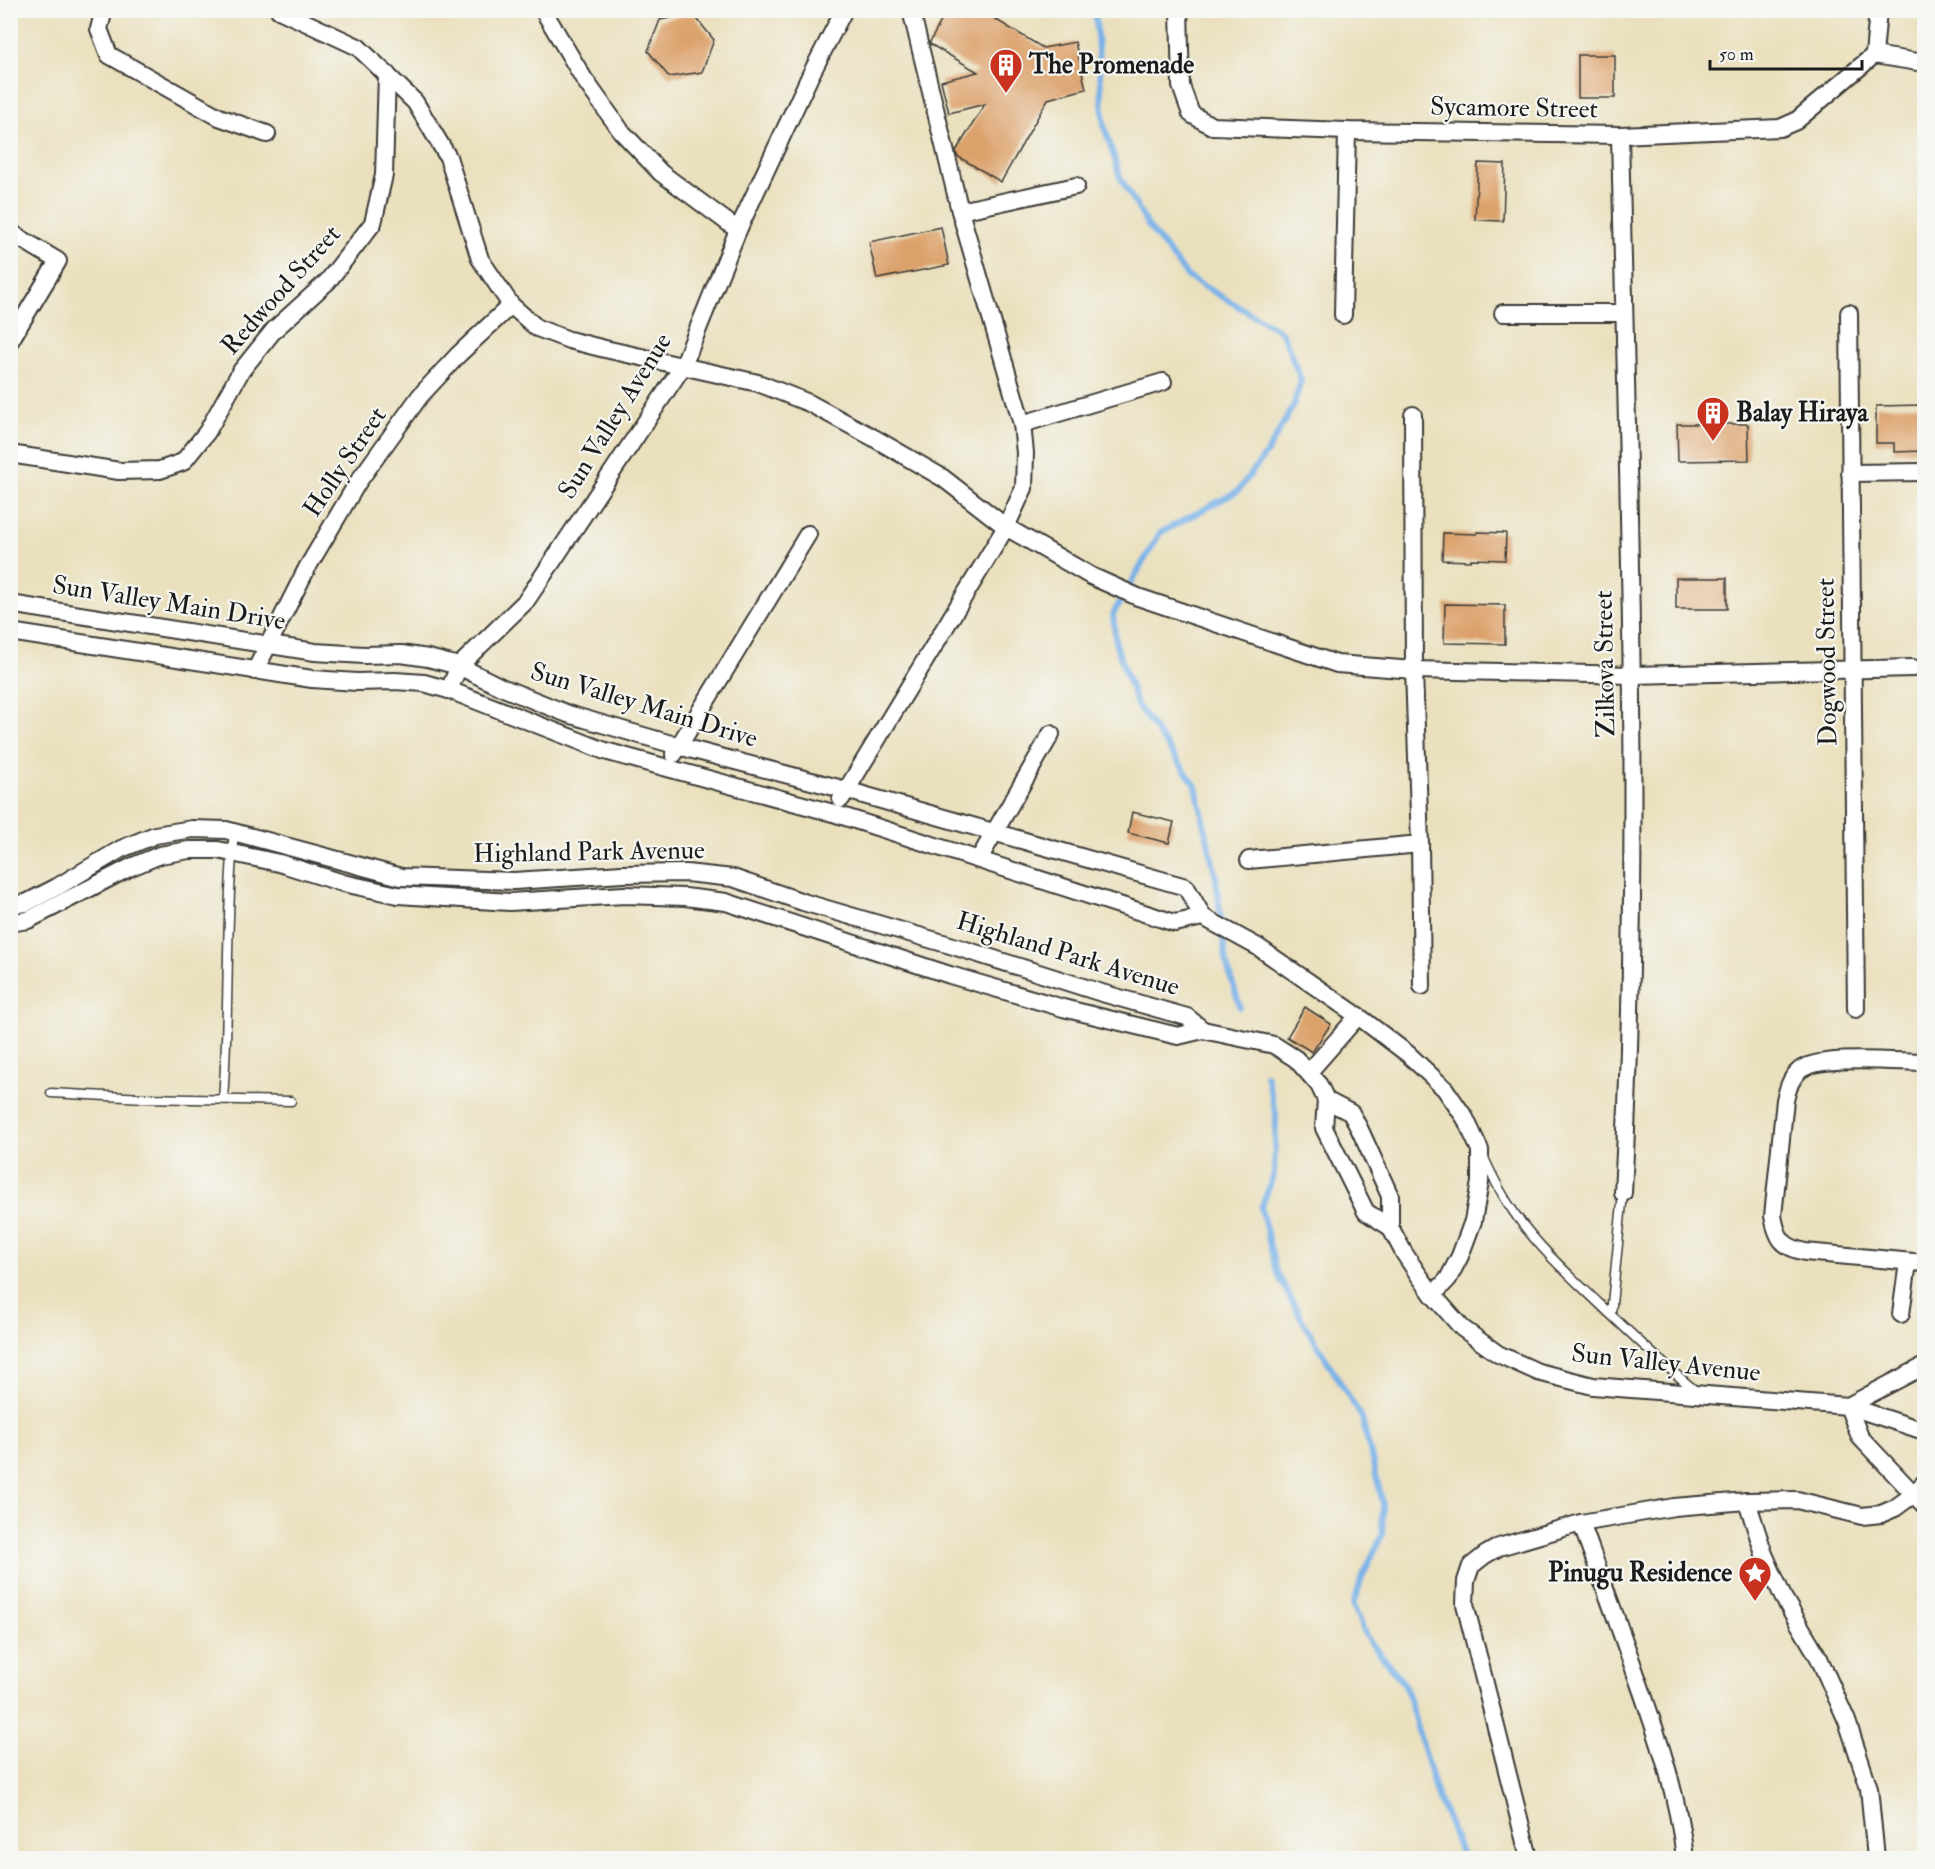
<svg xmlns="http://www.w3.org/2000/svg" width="1935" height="1869" font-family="'IM FELL Double Pica',serif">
<rect width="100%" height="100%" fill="#f6f6f2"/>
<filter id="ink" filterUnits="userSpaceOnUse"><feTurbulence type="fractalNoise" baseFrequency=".0167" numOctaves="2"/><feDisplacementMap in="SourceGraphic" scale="12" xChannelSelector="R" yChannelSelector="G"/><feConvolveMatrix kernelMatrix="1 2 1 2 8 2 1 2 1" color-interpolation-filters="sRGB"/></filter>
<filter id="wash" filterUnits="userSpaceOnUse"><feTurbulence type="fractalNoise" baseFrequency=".008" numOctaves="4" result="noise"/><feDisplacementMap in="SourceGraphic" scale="24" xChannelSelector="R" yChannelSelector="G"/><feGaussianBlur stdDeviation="1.35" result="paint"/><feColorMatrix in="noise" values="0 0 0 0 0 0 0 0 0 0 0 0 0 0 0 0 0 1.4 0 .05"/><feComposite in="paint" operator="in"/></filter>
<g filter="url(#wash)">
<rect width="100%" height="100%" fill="#eae0bd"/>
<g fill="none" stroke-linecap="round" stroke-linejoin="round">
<g stroke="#77b1e8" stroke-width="6">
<path d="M 1095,10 L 1104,125 L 1120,177 L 1148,226 L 1188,277 L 1282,332 L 1301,380 L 1294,404 L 1268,451 L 1238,491 L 1160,533 L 1113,614 L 1116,645 L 1137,705 L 1196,786 L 1216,878 L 1226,962 L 1240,1007"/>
<path d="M 1266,1075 L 1276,1114 L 1274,1174 L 1261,1208 L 1276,1271 L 1301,1318 L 1362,1418 L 1383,1504 L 1382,1535 L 1363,1575 L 1353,1605 L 1367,1638 L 1405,1685 L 1435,1790 L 1463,1858"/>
</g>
</g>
<g id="blocks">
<g fill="#dca16a">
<path d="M 947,10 L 980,10 L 1043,48 L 1075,42 L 1086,89 L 1048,99 L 1001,182 L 957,156 L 956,151 L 985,104 L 949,113 L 941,81 L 978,72 L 930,44 L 930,42 Z"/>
<path d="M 693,14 L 714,40 L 702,72 L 669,77 L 648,51 L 660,20 Z"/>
<rect x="1578" y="55" width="37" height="43"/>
<path d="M 1478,163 L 1505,164 L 1503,221 L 1475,220 Z"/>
<path d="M 941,227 L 949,265 L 877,279 L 869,242 Z"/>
<path d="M 1924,405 L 1924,451 L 1894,452 L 1894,443 L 1876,443 L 1876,406 Z"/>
<path d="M 1677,424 L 1748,424 L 1749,460 L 1678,461 Z"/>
<path d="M 1477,532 L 1506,533 L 1505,560 L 1471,559 L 1471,561 L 1442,560 L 1443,533 L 1477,534 Z"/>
<rect x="1676" y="578" width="51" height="31"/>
<path d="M 1445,604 L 1505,605 L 1505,644 L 1444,643 Z"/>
<path d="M 1132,812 L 1174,822 L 1169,843 L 1128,833 Z"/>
<path d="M 1305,1007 L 1331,1024 L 1312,1052 L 1287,1037 Z"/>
</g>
</g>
</g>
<g filter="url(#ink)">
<use href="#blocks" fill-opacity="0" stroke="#3b3934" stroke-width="1.5"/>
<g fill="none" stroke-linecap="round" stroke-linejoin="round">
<defs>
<g id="service">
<path d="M 51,1093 L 144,1098 L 291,1101"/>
<path d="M 223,1099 C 230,1010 225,921 234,832"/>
<path d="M 1484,1158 C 1493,1178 1503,1197 1515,1214 C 1542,1252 1577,1282 1610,1314 C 1638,1340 1666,1367 1696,1391"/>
<path d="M 1611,1314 L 1623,1193"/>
</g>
<g id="minor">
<path d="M 104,10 L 99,29 L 109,55 L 219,117 L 267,134"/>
<path d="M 279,10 L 358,47 L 415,102 L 448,157 L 480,259 L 511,305 L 537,328 L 569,340 L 605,349 L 758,383 L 809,403 L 874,438 L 943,478 L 1006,527 L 1091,576 L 1138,597 L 1337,664 L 1414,670 L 1632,675 L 1913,668"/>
<path d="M 543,10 L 584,79 L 621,131 L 661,173 L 738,230"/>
<path d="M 1179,10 L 1181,86 L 1191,114 L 1212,126 L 1347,131 L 1620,135 L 1780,128 L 1796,121 L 1874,55 L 1878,10"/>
<path d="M 1874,55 L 1924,63"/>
<path d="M 1620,135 C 1628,487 1642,841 1623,1193"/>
<path d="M 960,211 L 1076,186"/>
<path d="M 10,232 L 58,261 L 10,341"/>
<path d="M 1503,313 L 1624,313"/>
<path d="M 1849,313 L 1856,1009"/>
<path d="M 1343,315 L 1347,131"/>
<path d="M 1413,415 L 1414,670 L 1420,844 L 1422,986"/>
<path d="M 1022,424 L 1163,382"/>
<path d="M 10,454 L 119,471 L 160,470 L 183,462 L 207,432 L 241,371 L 274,330 L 328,281 L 373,223 L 384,175 L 387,74"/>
<path d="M 1850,473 L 1924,472"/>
<path d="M 10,604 L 315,652 L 364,655 L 401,654 L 428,658 L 459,666 L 501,687 L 568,714 L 678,746 L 846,790 L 1186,887 L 1203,917 L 1258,947 L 1358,1016 L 1408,1054 L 1445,1089 L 1465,1118 L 1480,1150 L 1480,1182 L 1473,1221 L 1460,1256 L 1448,1279 L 1433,1295"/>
<path d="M 10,632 L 312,679 L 357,682 L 395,681 L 424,683 L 449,690 L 605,751 L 833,813 L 1175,923 L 1203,917"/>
<path d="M 255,671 L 307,568 L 358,482 L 420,396 L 458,355 L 511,305"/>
<path d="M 449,690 L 459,666 L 526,601 L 683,366 L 738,230 L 810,76 L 844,10"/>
<path d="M 674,754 L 808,534"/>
<path d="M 841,799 L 1006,527 L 1024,488 L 1025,453 L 1022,424 L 960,211 L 911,10"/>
<path d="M 979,859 L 1051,734"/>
<path d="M 1249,860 L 1420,844"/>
<path d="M 10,905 L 26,903 L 57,887 L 121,849 L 155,835 L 192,829 L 226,830 L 401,877 L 514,881 L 622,874 L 686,873 L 733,878 L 803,902 L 950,945 L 1102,993 L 1187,1017 L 1203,1030"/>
<path d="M 10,923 L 28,920 L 131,867 L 160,855 L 189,850 L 218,850 L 279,863 L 343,883 L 398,895 L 510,902 L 624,895 L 685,897 L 726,902 L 950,975 L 1063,1008 L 1178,1036 L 1203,1030 L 1274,1045 L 1296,1059 L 1319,1085 L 1326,1100 L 1324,1128 L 1366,1212 L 1390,1227"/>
<path d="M 1924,1062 C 1898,1062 1817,1054 1799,1071 C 1790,1079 1788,1089 1785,1100 L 1773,1216 C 1777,1238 1782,1247 1805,1252 L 1924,1263"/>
<path d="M 1309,1072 L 1358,1016"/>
<path d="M 1326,1100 L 1351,1113 L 1360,1130 L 1390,1196 L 1390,1227 L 1404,1253 L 1418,1274 L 1433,1295 L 1462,1328 L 1498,1354 L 1538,1372 L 1593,1386 L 1848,1406 L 1924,1431"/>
<path d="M 1901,1314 L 1908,1262"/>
<path d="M 1848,1406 L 1860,1437 L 1924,1505"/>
<path d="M 1848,1406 L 1924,1366"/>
<path d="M 1747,1501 L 1764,1554 L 1783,1597 L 1819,1658 L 1847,1721 L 1869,1788 L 1876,1858"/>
<path d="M 1581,1523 C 1599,1572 1617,1620 1634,1669 C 1656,1731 1678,1793 1685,1858"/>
<path d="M 1529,1858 L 1465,1604 L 1466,1581 L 1471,1566 L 1485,1555 L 1499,1547 L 1581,1523 L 1674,1507 L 1747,1501 L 1797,1500 L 1862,1516 L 1881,1514 L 1895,1508 L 1914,1494 L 1924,1483"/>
</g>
</defs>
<use href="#service" stroke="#3b3934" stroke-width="11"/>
<use href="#minor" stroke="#3b3934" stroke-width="20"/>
<use href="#service" stroke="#fff" stroke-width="8"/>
<use href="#minor" stroke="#fff" stroke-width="16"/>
</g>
</g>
<defs>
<symbol id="building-pin" viewBox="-11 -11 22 30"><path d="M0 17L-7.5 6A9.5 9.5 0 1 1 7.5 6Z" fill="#c8321e" stroke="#f6f6f2"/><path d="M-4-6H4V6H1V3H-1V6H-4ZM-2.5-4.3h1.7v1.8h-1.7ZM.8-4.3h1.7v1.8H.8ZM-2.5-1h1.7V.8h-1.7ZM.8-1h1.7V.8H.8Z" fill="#fff"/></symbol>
<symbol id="sight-pin" viewBox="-11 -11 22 30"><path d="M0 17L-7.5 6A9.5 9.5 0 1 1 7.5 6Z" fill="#c8321e" stroke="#f6f6f2"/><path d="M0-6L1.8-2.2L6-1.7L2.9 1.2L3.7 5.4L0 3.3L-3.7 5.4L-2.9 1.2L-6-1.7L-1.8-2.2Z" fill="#fff"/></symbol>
</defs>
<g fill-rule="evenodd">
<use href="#building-pin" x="987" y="46" width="38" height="52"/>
<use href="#building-pin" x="1694" y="394" width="38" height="52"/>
<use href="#sight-pin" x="1736" y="1554" width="38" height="52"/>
</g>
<g text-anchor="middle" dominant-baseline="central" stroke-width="4.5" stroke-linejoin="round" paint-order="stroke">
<g font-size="26" font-weight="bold" fill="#1c1c1c" stroke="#f6f6f2" text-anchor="start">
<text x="1029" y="65">The Promenade</text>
<text x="1736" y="413">Balay Hiraya</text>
<text x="1732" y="1573" text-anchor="end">Pinugu Residence</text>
</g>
<g font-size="26" fill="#1c1c1c" stroke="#f6f6f2">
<text transform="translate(1514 108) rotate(1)">Sycamore Street</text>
<text transform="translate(281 290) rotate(-48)">Redwood Street</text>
<text transform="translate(615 416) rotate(-58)">Sun Valley Avenue</text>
<text transform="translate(345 462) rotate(-56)">Holly Street</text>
<text transform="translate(169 603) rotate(9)">Sun Valley Main Drive</text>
<text transform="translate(1827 662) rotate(-91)">Dogwood Street</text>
<text transform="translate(1605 664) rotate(-91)">Zilkova Street</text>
<text transform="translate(644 705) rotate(17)">Sun Valley Main Drive</text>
<text transform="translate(589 852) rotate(-1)">Highland Park Avenue</text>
<text transform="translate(1068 954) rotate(17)">Highland Park Avenue</text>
<text transform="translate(1666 1363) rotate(6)">Sun Valley Avenue</text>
</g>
</g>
<rect width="1935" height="1869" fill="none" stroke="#f6f6f2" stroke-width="36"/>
<path d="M1710 60v9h152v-9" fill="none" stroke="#1c1c1c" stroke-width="3"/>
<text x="1719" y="60" font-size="18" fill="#1c1c1c" stroke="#f6f6f2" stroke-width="4.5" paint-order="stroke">50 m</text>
</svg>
